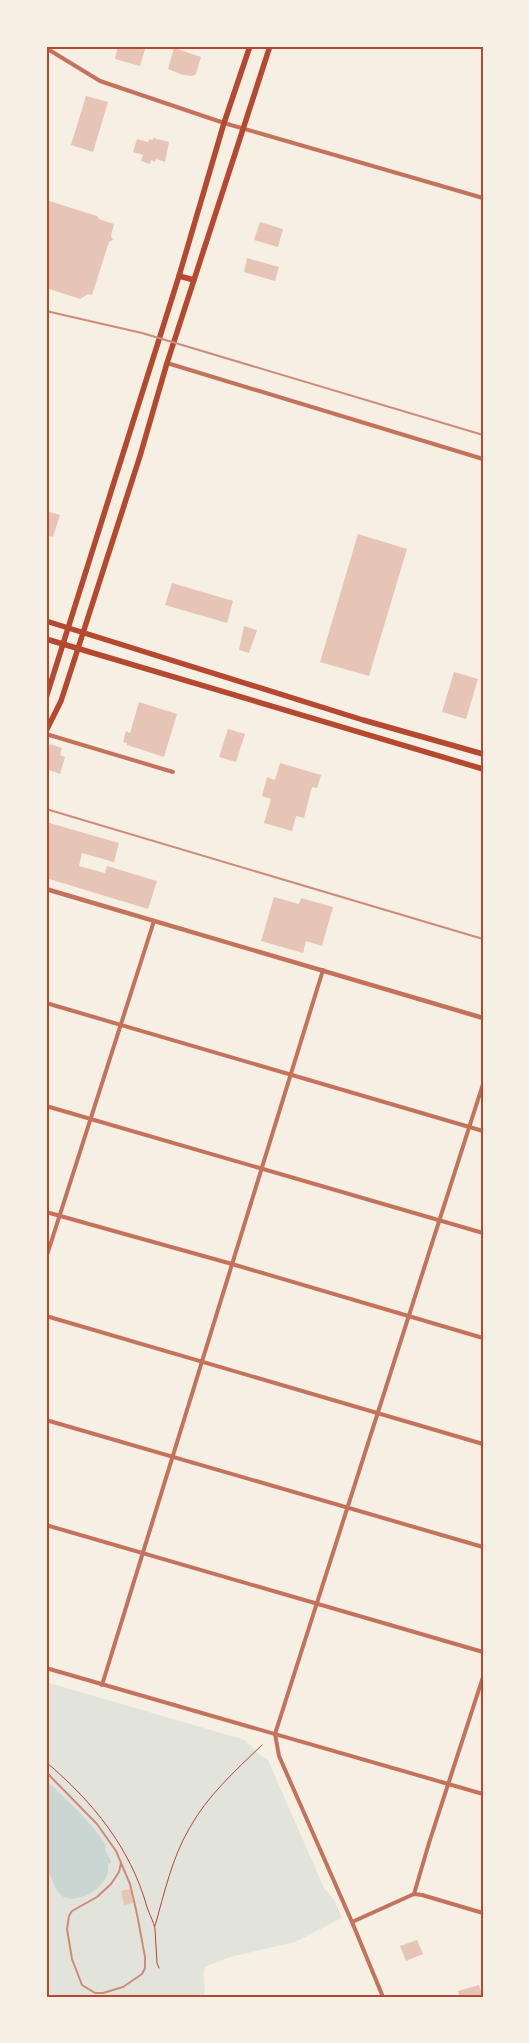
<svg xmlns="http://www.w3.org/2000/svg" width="529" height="2043" font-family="'Nunito Sans',sans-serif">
<rect width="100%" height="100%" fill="#f6efe4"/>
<path fill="#e2e4dc" d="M 46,1682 L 245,1740 L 261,1756 L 268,1760 L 324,1888 L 335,1901 L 342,1918 L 295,1942 L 230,1957 L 205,1967 C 202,1978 206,1986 204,1997 L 46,1997 Z"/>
<path fill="#c9d6d2" d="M 46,1780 L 78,1811 L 97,1832 L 105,1844 L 105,1850 L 112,1863 L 108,1864 C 108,1866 108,1869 108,1871 C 106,1887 77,1906 62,1896 C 54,1891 54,1878 46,1870 Z"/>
<g fill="#e6c5b7">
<path d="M 118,46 L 146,46 L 140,66 L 115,59 Z"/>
<path d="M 174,48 L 201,57 L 196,74 L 193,76 L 183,75 L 168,69 Z"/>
<path d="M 86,96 L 108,102 L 93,152 L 71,145 Z"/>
<path d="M 153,138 L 169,142 L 165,162 L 156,159 L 155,162 L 151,160 L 150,164 L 141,161 L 143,155 L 133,152 L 137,139 L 148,142 L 149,139 L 153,140 Z"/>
<path d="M 46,200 L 97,216 L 99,219 L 114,224 L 111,236 L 113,240 L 109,242 L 92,295 L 88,294 L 80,299 L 46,288 Z"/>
<path d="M 260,222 L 283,229 L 278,247 L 254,240 Z"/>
<path d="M 247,258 L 279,267 L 275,281 L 244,272 Z"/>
<path d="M 46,511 L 60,515 L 53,537 L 46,535 Z"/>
<path d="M 358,534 L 407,549 L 369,676 L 320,662 Z"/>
<path d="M 172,583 L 233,601 L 227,623 L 165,605 Z"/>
<path d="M 244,626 L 257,630 L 249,653 L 239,650 Z"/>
<path d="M 454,672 L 478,679 L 466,719 L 442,712 Z"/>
<path d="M 139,702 L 177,714 L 164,757 L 127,745 L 127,743 L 123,742 L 126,731 L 130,733 Z"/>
<path d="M 228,729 L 245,734 L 236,762 L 219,757 Z"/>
<path d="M 50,744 L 62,748 L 60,755 L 65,757 L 60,774 L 46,769 L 46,755 Z"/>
<path d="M 280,763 L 321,775 L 317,788 L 312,787 L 304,818 L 296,816 L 292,831 L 264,823 L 271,799 L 262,796 L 267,777 L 275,780 Z"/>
<path d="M 46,822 L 119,843 L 114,862 L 82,853 L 79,866 L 105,873 L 107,866 L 157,881 L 148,909 L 46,878 Z"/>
<path d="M 274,897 L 299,904 L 301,898 L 333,907 L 322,946 L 306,941 L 303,953 L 261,941 Z"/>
<path d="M 130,1889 L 133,1903 L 124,1905 L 121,1891 Z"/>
<path d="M 417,1940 L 423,1954 L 406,1961 L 400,1946 Z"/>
<path d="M 479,1985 L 481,1991 L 483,1990 L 483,1997 L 460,1997 L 458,1991 Z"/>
</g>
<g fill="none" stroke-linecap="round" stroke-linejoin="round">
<g stroke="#b5482f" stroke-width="1">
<path d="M 46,1762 C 93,1802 130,1847 147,1907 C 149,1914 154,1922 155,1929 C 156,1940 156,1952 157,1963 L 159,1968"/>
<path d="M 155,1926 C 164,1894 172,1858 189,1829 C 207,1796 235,1771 262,1745"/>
</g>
<g stroke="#c5725c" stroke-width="4">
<path d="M 46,48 L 100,81 L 224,123 L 483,198"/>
<path d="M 167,363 L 483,459"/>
<path d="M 46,734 L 173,772"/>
<path d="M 46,1003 L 483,1131"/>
<path d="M 46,1106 L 483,1233"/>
<path d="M 46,1212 L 232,1264 L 483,1338"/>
<path d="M 46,1258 L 154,921"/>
<path d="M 46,1316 L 483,1444"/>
<path d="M 46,1420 L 483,1547"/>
<path d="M 46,1525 L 483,1652"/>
<path d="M 46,1668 L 483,1794"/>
<path d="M 102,1685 L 323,970"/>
<path d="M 414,1894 L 429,1843 L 483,1677"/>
<path d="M 352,1922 L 414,1894 L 422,1895 L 483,1913"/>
<path d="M 383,1997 L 352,1922 L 279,1756 L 275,1734 L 483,1084"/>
</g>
<path stroke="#c5725c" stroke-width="4.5" d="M 46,889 L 483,1018"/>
<g stroke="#b5482f" stroke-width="5.5">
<path d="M 179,276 L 194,280"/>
<path d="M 46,621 L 363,720 L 483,754"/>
<path d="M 46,639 L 483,769"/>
<path d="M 46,698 L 179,276 L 224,123 L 250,46"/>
<path d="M 46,731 L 61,701 L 72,667 L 140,456 L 167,363 L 270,46"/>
</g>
<g stroke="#cf8b77" stroke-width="2">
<path d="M 46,311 L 142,333 L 483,435"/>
<path d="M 46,809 L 483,939"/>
<path d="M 46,1772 L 97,1824 L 116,1851 L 130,1884 L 137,1914 L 145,1957 L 145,1968 L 142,1974 L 123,1987 L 103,1993 L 95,1993 L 82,1985 L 72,1959 L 67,1929 L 69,1916 L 72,1911 L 97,1897 L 111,1884 L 119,1872 L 121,1863"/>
</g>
</g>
<rect width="529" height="2043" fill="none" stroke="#f6efe4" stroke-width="95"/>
<rect x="48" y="48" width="434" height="1948" fill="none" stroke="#b5482f" stroke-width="2"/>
</svg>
